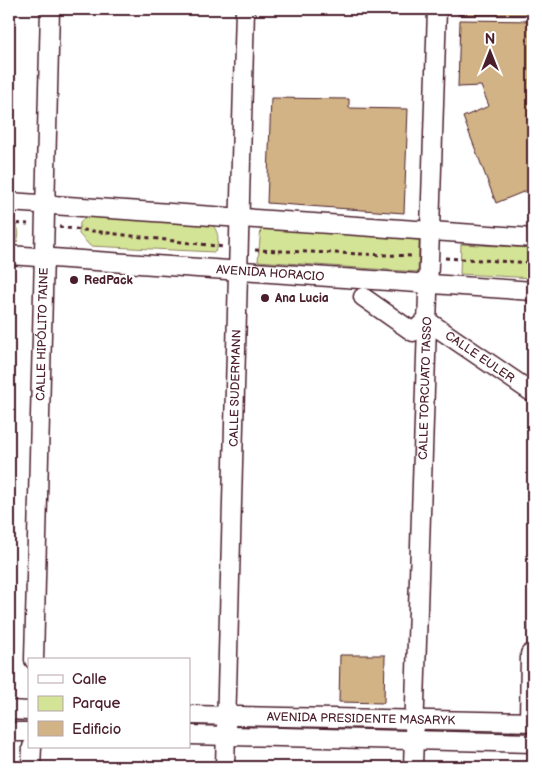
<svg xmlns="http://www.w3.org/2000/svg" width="542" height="776" font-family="'Balsamiq Sans',sans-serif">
<rect width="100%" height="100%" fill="#fff"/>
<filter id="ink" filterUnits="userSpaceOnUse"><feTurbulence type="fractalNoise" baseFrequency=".02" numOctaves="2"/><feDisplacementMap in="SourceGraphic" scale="10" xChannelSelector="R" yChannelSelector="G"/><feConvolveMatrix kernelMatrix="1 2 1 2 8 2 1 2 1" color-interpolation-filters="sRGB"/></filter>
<g filter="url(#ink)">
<g fill="#d4e497" stroke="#8f8261">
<path d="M 85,217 L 209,221 C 219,231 220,239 215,252 L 90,246 L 79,234 L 80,223 Z"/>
<path d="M 9,220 L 14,221 C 19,229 20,233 17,242 L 9,246 Z"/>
<path d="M 261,227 L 419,240 L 418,272 L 258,261 Z"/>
<path d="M 461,244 L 533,248 L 533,278 L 460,274 Z"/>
</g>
<g fill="#d1b385" stroke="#4a1f2b">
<rect x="458" y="9" width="75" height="6"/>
<path d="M 460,20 L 533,21 L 533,188 L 496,203 L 463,117 L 489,106 L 481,86 L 458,87 Z"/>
<path d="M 271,98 L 349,99 L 349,108 L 408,109 L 404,213 L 267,203 Z"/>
<path d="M 530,555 L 533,555 L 533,651 L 529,651 Z"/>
<path d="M 340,655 L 385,655 L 384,703 L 339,702 Z"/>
</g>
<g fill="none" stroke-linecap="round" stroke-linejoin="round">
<defs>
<g id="minor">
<path d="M 9,202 L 533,238"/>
<path id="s1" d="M 9,255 L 533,291"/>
<path id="s2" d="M 363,297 L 413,332 L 426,320 L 533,393"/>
<path id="s3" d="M 34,660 L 50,9"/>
<path d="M 9,710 L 29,711"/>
<path id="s4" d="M 189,715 L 533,722"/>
<path d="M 529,722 L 530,654"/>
<path d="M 9,732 L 29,732"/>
<path d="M 189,735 L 533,743"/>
<path d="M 31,767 L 32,747"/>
<path id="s5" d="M 225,767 L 245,9"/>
<path id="s6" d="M 413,767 L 437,9"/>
</g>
</defs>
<use href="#minor" stroke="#4a1f2b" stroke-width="21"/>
<g stroke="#4a1f2b" stroke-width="3" stroke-dasharray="4 4" stroke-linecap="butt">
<path d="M 9,223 L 28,224"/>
<path d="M 59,227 L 224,247"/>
<path d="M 255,250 L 414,256"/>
<path d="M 445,258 L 533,263"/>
</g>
<use href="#minor" stroke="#fff" stroke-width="18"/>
</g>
</g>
<g fill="#4a1f2b" stroke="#fff" stroke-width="2">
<circle cx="74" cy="280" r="5"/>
<circle cx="265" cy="298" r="5"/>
</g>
<g text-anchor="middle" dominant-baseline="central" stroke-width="5" stroke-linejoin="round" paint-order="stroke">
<g font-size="12" fill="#4a1f2b" stroke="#fff">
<text stroke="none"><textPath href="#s1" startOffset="262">AVENIDA HORACIO</textPath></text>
<text stroke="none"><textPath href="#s3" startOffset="326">CALLE HIPÓLITO TAINE</textPath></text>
<text stroke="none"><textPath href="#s2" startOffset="144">CALLE EULER</textPath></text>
<text stroke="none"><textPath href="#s5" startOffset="379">CALLE SUDERMANN</textPath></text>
<text stroke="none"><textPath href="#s6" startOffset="379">CALLE TORCUATO TASSO</textPath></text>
<text stroke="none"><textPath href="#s4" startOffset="172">AVENIDA PRESIDENTE MASARYK</textPath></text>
</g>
<g font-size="12" font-weight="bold" fill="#4a1f2b" stroke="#fff" text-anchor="start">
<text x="84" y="280">RedPack</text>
<text x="275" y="298">Ana Lucia</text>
</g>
</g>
<rect width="542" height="776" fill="none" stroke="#fff" stroke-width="30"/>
<rect x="15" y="15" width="512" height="746" fill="none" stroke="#4a1f2b" stroke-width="2" filter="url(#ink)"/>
<rect x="28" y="658" width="162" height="90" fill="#ffffff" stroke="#b7a5aa"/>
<rect x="38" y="675" width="25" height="8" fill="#ffffff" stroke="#b7a5aa"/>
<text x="72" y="684" font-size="15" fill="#4a1f2b">Calle</text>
<rect x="38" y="696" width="25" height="15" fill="#d4e497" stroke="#b7a5aa"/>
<text x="72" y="708" font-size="15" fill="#4a1f2b">Parque</text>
<rect x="38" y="721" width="25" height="15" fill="#d1b385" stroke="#b7a5aa"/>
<text x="72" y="734" font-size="15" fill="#4a1f2b">Edificio</text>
<g transform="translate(490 52)" stroke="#ffffff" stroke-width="4" paint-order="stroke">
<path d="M0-4L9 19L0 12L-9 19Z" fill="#4a1f2b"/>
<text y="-8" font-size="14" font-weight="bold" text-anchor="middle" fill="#4a1f2b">N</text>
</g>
</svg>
